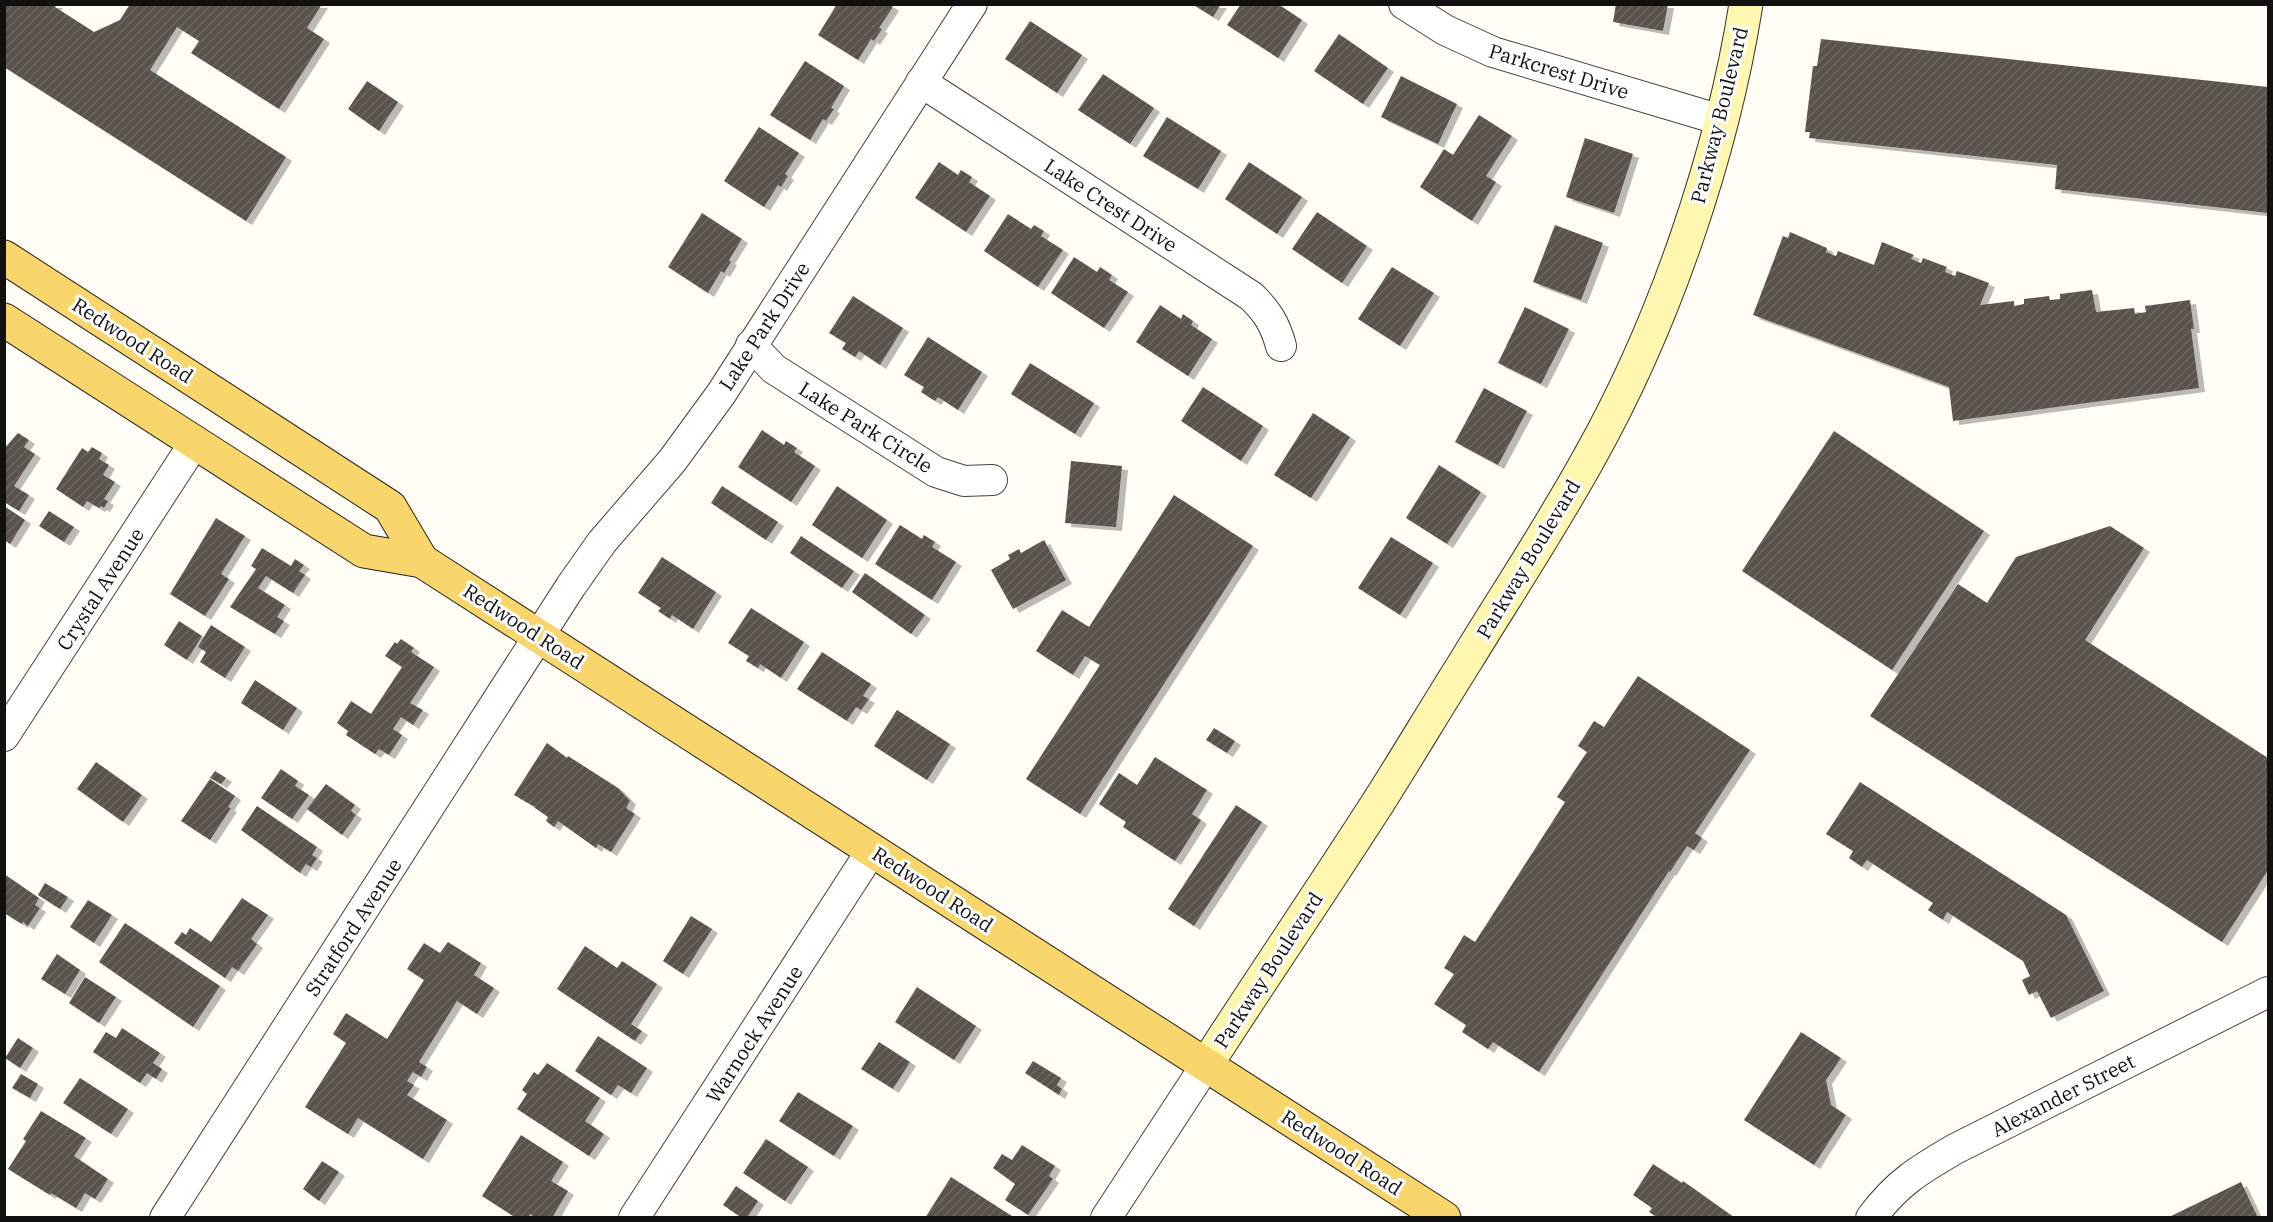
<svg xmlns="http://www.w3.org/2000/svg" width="2273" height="1222" font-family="'IBM Plex Serif',serif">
<defs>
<pattern id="building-hatch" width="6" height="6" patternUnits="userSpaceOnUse" patternTransform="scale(1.5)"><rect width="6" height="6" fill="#5a524d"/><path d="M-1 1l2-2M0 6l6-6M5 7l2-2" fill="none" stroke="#6d6662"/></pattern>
<filter id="shadow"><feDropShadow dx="6" dy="4" stdDeviation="0" flood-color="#0004"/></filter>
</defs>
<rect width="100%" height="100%" fill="#fffdf5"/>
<g fill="url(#building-hatch)" filter="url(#shadow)">
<path d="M 4,4 L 57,4 L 55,7 L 94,32 L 120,20 L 130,4 L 322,4 L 307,28 L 324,39 L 279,109 L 191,53 L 199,41 L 177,27 L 150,70 L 286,157 L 246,221 L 4,67 Z"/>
<path d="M 837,4 L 889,4 L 893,7 L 879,28 L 882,29 L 874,41 L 871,39 L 858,60 L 818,35 Z"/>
<path d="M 1192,4 L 1221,4 L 1213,17 Z"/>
<path d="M 1241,4 L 1278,4 L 1302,20 L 1278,58 L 1227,25 Z"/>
<path d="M 1616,4 L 1668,4 L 1663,31 L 1613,22 Z"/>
<path d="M 1030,21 L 1082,55 L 1057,93 L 1005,59 Z"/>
<path d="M 1339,34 L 1388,68 L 1363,104 L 1314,71 Z"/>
<path d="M 1821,39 L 2268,87 L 2268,213 L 2055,189 L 2057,165 L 1809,138 L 1810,132 L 1805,132 L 1813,66 L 1817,66 Z"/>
<path d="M 805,61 L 844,86 L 831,108 L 834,109 L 826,121 L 823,119 L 810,140 L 770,115 Z"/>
<path d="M 1103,74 L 1154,108 L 1130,144 L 1078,110 Z"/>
<path d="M 1401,76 L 1457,104 L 1438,144 L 1381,117 Z"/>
<path d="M 367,81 L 398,102 L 379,131 L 348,109 Z"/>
<path d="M 1479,115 L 1512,136 L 1486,176 L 1496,182 L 1472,221 L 1420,187 L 1444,149 L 1453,155 Z"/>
<path d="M 1167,117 L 1221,151 L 1198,189 L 1143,156 Z"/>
<path d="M 759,127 L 799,153 L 785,174 L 788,176 L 781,187 L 778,185 L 764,207 L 724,181 Z"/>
<path d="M 1585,138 L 1633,154 L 1614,213 L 1566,197 Z"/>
<path d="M 939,162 L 958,175 L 961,170 L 972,177 L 969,182 L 990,196 L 966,232 L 915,198 Z"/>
<path d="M 1249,162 L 1302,197 L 1277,234 L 1225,199 Z"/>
<path d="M 1317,212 L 1367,246 L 1342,283 L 1292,249 Z"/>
<path d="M 702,213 L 742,239 L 729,260 L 731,262 L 724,273 L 721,271 L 708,293 L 668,267 Z"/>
<path d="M 1008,214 L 1031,229 L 1034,225 L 1044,231 L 1041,236 L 1063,250 L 1038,287 L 984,251 Z"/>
<path d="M 1555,225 L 1603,243 L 1581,300 L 1533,282 Z"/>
<path d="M 1790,232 L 1827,248 L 1826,252 L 1836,256 L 1838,251 L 1874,265 L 1882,242 L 1914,255 L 1911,259 L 1921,263 L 1923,258 L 1947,267 L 1945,272 L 1955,276 L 1957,271 L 1989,283 L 1980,305 L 2014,301 L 2014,306 L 2024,304 L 2024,299 L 2049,296 L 2050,300 L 2060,299 L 2060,294 L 2092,290 L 2096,312 L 2134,308 L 2135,314 L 2146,312 L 2145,306 L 2190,300 L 2194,329 L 2191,329 L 2199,388 L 1953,421 L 1949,387 L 1753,315 L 1783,236 L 1788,238 Z"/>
<path d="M 1074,257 L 1097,272 L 1100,267 L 1112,275 L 1109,280 L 1128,292 L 1104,328 L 1051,293 Z"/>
<path d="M 1392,267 L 1434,293 L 1400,346 L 1358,319 Z"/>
<path d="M 853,296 L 903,328 L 880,365 L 859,351 L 855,357 L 842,349 L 846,343 L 829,333 Z"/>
<path d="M 1160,305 L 1181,319 L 1183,314 L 1193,321 L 1191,325 L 1212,339 L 1188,376 L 1136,342 Z"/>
<path d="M 1525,307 L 1569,329 L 1541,384 L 1498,363 Z"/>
<path d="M 928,337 L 982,372 L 958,410 L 938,397 L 935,401 L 921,392 L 924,387 L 904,375 Z"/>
<path d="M 1030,363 L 1094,403 L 1075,434 L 1011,394 Z"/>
<path d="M 1203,387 L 1263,426 L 1241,461 L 1181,421 Z"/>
<path d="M 1484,388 L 1527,411 L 1498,465 L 1455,442 Z"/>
<path d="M 1313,413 L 1350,437 L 1311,498 L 1274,475 Z"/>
<path d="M 762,430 L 784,445 L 786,441 L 797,448 L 794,452 L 815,466 L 791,502 L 738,467 Z"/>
<path d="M 1834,431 L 1984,531 L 1892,670 L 1742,571 Z"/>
<path d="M 18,433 L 29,440 L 24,447 L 35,454 L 14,486 L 29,495 L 19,511 L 4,502 L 4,449 Z"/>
<path d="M 92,447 L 102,453 L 99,459 L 109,465 L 103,475 L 115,482 L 104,499 L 108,501 L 104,508 L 101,506 L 99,508 L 87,501 L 83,507 L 56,489 L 82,448 L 88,452 Z"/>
<path d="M 1071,461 L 1122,466 L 1116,527 L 1065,523 Z"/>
<path d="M 1439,465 L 1481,492 L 1447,544 L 1406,518 Z"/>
<path d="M 722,486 L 778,522 L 766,540 L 711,503 Z"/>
<path d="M 837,486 L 887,520 L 862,558 L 812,525 Z"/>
<path d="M 1174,495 L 1253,546 L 1080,814 L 1026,779 L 1100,665 L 1085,656 L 1073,675 L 1036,651 L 1062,610 L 1089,627 Z"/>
<path d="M 4,506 L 25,520 L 10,544 L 4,540 Z"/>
<path d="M 49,511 L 74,527 L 64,542 L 39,526 Z"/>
<path d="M 216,518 L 245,536 L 221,574 L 229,579 L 205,616 L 170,594 Z"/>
<path d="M 900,525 L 922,539 L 924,535 L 935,542 L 932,547 L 956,562 L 932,600 L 875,564 Z"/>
<path d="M 2110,526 L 2144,548 L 2085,640 L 2268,758 L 2268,870 L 2222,942 L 1870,716 L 1958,584 L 1987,603 L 2016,557 Z"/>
<path d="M 801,536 L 854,571 L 842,588 L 790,553 Z"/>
<path d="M 1391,537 L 1433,563 L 1400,615 L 1358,588 Z"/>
<path d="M 1044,540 L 1066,580 L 1013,609 L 991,570 L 1010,559 L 1008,555 L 1019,549 L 1021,553 Z"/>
<path d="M 262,548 L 291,566 L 295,559 L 304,565 L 299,571 L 305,575 L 293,593 L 266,576 L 258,588 L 285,605 L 277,617 L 284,621 L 275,634 L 230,607 L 256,569 L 251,566 Z"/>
<path d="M 662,557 L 716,592 L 693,629 L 672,615 L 670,619 L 658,611 L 661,608 L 638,593 Z"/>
<path d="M 865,573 L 925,615 L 911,634 L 852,592 Z"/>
<path d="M 751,608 L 804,642 L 781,678 L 760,664 L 758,668 L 746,661 L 749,656 L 728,643 Z"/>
<path d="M 179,621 L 202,636 L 187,660 L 164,645 Z"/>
<path d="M 211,625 L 245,647 L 225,678 L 200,662 L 206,652 L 198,647 Z"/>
<path d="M 401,639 L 414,648 L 411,652 L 434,667 L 410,703 L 423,710 L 413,725 L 401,717 L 393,729 L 402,735 L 389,755 L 379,749 L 375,754 L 346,735 L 348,731 L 337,723 L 351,701 L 371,714 L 402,667 L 385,656 L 395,642 L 397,644 Z"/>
<path d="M 822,652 L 871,684 L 863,696 L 869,699 L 861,710 L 856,707 L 847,721 L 797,689 Z"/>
<path d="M 1638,676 L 1750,750 L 1695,833 L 1702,838 L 1694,850 L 1687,846 L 1670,872 L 1669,871 L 1539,1072 L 1493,1042 L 1488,1049 L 1462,1032 L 1466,1025 L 1434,1004 L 1454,974 L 1444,968 L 1464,935 L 1475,942 L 1565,802 L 1557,797 L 1587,752 L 1578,746 L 1594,721 L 1604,727 Z"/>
<path d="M 255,680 L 297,708 L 283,730 L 241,703 Z"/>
<path d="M 897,710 L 950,744 L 927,780 L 874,746 Z"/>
<path d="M 1214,728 L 1235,741 L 1227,753 L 1206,740 Z"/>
<path d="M 547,743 L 567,758 L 568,756 L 618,788 L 630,801 L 626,808 L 635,814 L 611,852 L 598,844 L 596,848 L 558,821 L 554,827 L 546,821 L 548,817 L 535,808 L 535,807 L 514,795 Z"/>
<path d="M 1155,757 L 1207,790 L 1192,814 L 1201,820 L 1175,861 L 1123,827 L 1126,822 L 1099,804 L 1119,773 L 1137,785 Z"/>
<path d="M 96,762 L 142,795 L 123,822 L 77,789 Z"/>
<path d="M 281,769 L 298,781 L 295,786 L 309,795 L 292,819 L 261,798 Z"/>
<path d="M 215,771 L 226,778 L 221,784 L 210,778 Z"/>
<path d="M 210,779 L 235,796 L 228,807 L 231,808 L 210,840 L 181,821 Z"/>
<path d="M 1860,782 L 2066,915 L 2104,991 L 2051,1018 L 2037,991 L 2029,995 L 2022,980 L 2030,976 L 2023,961 L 1947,912 L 1943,920 L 1928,910 L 1933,903 L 1867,860 L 1862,867 L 1849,858 L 1853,851 L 1826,834 Z"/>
<path d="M 326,784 L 355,805 L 351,811 L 356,815 L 342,835 L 307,809 Z"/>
<path d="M 1236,805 L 1262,822 L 1194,926 L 1168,909 Z"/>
<path d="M 257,806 L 317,847 L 312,855 L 317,858 L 311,867 L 306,864 L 300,873 L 241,830 Z"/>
<path d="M 4,874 L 39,898 L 35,905 L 40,908 L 28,926 L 23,922 L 22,924 L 4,913 Z"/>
<path d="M 45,883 L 68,897 L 60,909 L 38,895 Z"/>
<path d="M 242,898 L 268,915 L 251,939 L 257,944 L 238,971 L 232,967 L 225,978 L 174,943 L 182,932 L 186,935 L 190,928 L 211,942 Z"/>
<path d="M 88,900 L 112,915 L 94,943 L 70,927 Z"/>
<path d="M 691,916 L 712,929 L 683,974 L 663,961 Z"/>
<path d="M 125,923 L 220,986 L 193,1027 L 99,962 Z"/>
<path d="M 448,942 L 481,963 L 474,975 L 494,988 L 477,1014 L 457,1001 L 419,1062 L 427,1067 L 421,1077 L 413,1072 L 407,1081 L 414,1085 L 407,1095 L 447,1120 L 423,1159 L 358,1118 L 348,1134 L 305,1107 L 346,1043 L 333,1034 L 346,1013 L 387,1039 L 424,980 L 407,969 L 424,943 L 440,953 Z"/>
<path d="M 585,946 L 617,968 L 622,961 L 657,984 L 631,1024 L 642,1031 L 635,1041 L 557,989 Z"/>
<path d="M 57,954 L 80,970 L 65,994 L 41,979 Z"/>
<path d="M 85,977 L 116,997 L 99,1023 L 69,1003 Z"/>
<path d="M 917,987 L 976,1026 L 954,1060 L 895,1022 Z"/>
<path d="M 122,1028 L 160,1053 L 153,1063 L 162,1069 L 156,1079 L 147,1073 L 140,1083 L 93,1052 L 106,1032 L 116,1038 Z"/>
<path d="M 1801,1032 L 1841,1058 L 1826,1080 L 1831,1105 L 1846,1115 L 1814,1165 L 1744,1120 Z"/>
<path d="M 598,1036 L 647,1068 L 631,1093 L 618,1085 L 611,1095 L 575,1071 Z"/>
<path d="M 18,1038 L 33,1048 L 20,1068 L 5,1058 Z"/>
<path d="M 879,1042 L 910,1062 L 893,1089 L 861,1069 Z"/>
<path d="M 1033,1061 L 1061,1078 L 1057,1085 L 1062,1089 L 1059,1095 L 1025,1073 Z"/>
<path d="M 547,1063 L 600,1098 L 585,1121 L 604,1134 L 589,1156 L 517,1109 L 527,1094 L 522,1090 L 534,1072 L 538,1075 Z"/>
<path d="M 21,1074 L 38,1084 L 30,1098 L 12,1088 Z"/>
<path d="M 80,1078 L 128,1109 L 111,1134 L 63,1103 Z"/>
<path d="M 798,1092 L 853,1126 L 834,1156 L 779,1121 Z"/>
<path d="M 41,1111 L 86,1138 L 74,1156 L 108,1179 L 95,1199 L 85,1193 L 76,1208 L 51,1193 L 50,1195 L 8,1169 L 26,1141 L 23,1139 Z"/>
<path d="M 521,1135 L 563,1162 L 551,1181 L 568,1191 L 552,1218 L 536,1218 L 530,1214 L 528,1218 L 516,1218 L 482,1196 Z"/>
<path d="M 766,1139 L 808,1167 L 785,1201 L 743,1173 Z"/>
<path d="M 1022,1145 L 1055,1166 L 1049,1176 L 1053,1179 L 1028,1215 L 1005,1200 L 1015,1184 L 993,1168 L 1002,1154 L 1012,1160 Z"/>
<path d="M 322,1161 L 339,1172 L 319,1201 L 303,1189 Z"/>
<path d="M 1653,1164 L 1682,1183 L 1683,1181 L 1735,1218 L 1658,1218 L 1649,1212 L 1652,1208 L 1633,1195 Z"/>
<path d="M 951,1177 L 1015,1218 L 925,1218 Z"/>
<path d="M 2241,1182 L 2258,1218 L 2167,1218 Z"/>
<path d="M 736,1186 L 758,1201 L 747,1218 L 742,1218 L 723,1205 Z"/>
</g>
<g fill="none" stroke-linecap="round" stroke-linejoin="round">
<defs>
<g id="street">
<path d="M 1404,4 L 1445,30 L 1493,52 L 1721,120"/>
<path d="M 921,82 L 1251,296 C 1267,311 1275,324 1281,346"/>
<path d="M 751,345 L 774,369 L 936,472 L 964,481 L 992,480"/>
<path d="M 4,736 L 195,442"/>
<path d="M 165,1218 L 571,586 L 602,542 L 672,461 L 721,394 L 972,4"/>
<path d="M 634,1218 L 872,850"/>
<path d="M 1106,1218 L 1206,1065"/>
<path d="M 1871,1218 C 1897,1183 1919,1170 1955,1149 L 2268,992"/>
</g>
<path id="secondary" d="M 1206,1065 C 1264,975 1324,887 1381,798 C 1410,752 1438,705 1467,659 C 1508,592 1551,527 1589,458 C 1664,325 1722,155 1746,4"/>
<g id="primary">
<path d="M 4,257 L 390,507 L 422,561"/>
<path d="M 4,320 L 364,551 L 422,561 L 1444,1218"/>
</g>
</defs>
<use href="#street" stroke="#444" stroke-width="32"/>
<use href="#secondary" stroke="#333" stroke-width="35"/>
<use href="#primary" stroke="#222" stroke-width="35"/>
<use href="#street" stroke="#fff" stroke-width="30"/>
<use href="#secondary" stroke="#fff6b0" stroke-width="33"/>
<use href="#primary" stroke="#f9d66b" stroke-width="33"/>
</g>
<g text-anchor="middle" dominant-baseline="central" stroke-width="6" stroke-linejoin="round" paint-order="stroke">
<g font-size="20" fill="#111" stroke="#fff">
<text transform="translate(1559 71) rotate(17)">Parkcrest Drive</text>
<text transform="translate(1719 115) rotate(-76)">Parkway Boulevard</text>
<text transform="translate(1111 205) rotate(33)">Lake Crest Drive</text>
<text transform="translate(764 326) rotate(-57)">Lake Park Drive</text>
<text transform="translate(133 340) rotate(33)">Redwood Road</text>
<text transform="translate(866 427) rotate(32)">Lake Park Circle</text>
<text transform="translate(1528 559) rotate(-59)">Parkway Boulevard</text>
<text transform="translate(100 589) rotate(-57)">Crystal Avenue</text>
<text transform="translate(524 626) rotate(33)">Redwood Road</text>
<text transform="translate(933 889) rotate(33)">Redwood Road</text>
<text transform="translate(353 927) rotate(-57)">Stratford Avenue</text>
<text transform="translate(1268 970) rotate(-57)">Parkway Boulevard</text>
<text transform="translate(754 1034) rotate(-57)">Warnock Avenue</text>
<text transform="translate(2063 1095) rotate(-27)">Alexander Street</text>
<text transform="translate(1342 1152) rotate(33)">Redwood Road</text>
</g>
</g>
<rect width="2273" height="1222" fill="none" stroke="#111111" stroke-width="12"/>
</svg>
